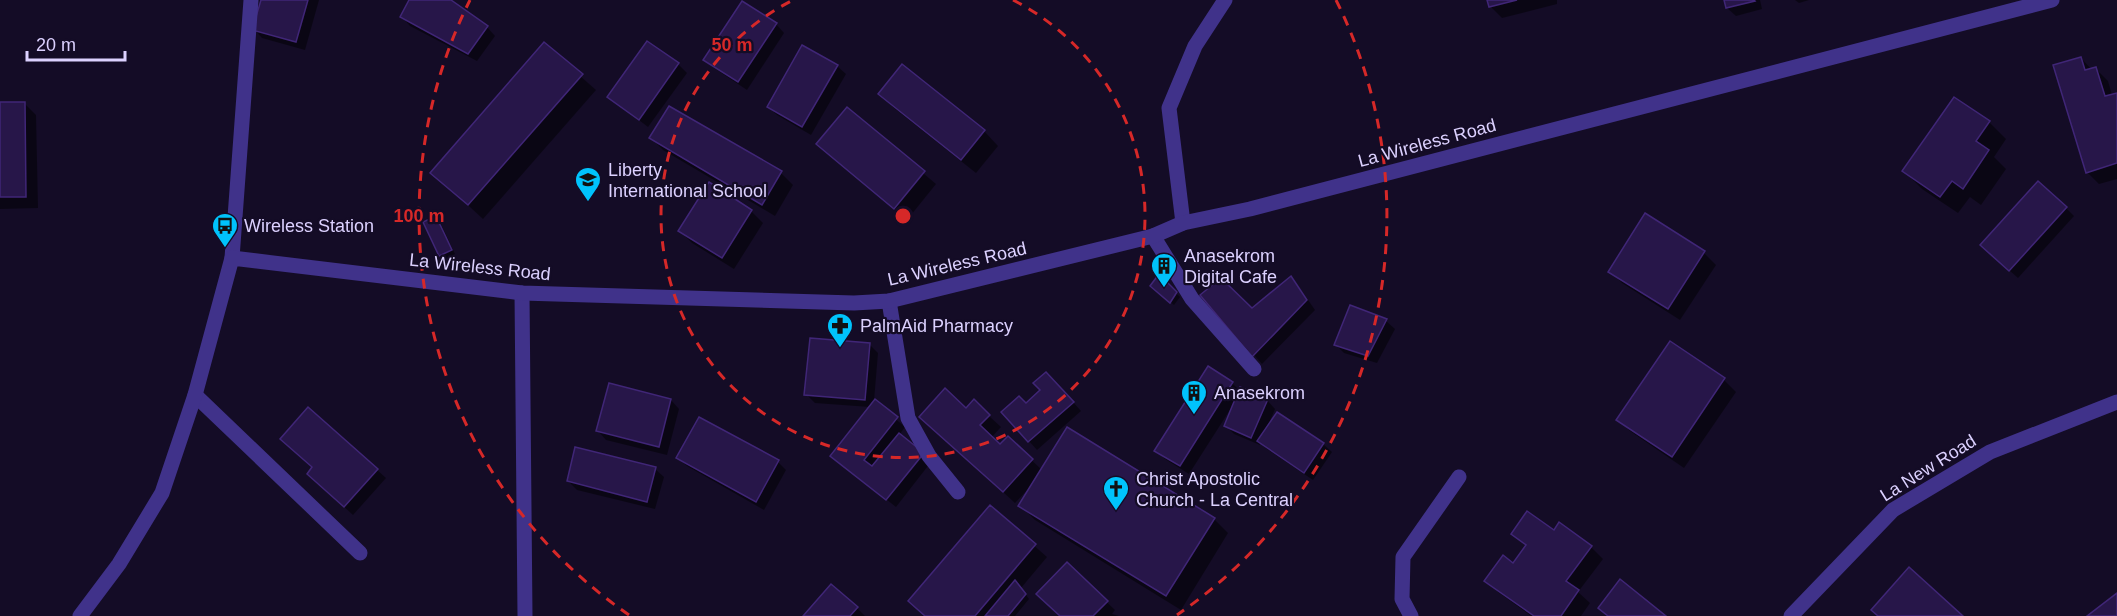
<svg xmlns="http://www.w3.org/2000/svg" width="2117" height="616" font-family="Helvetica,sans-serif">
<rect width="100%" height="100%" fill="#140c26"/>
<g fill="#0007">
<path d="M 262,0 L 319,0 L 305,50 L 262,38 L 254,29 Z"/>
<path d="M 411,0 L 448,0 L 487,27 L 495,36 L 477,61 L 410,26 L 402,17 Z"/>
<path d="M 1488,0 L 1557,0 L 1557,4 L 1502,18 L 1490,6 Z"/>
<path d="M 1725,0 L 1760,0 L 1762,9 L 1736,16 L 1727,8 Z"/>
<path d="M 1795,0 L 1809,0 L 1799,3 Z"/>
<path d="M 776,24 L 784,33 L 747,90 L 714,68 L 705,60 Z"/>
<path d="M 647,43 L 678,64 L 687,73 L 648,127 L 609,97 Z"/>
<path d="M 544,44 L 596,90 L 483,219 L 432,172 Z"/>
<path d="M 2081,58 L 2092,70 L 2096,69 L 2108,81 L 2112,95 L 2117,94 L 2117,179 L 2099,184 L 2087,172 Z"/>
<path d="M 837,66 L 846,74 L 811,135 L 777,115 L 768,107 Z"/>
<path d="M 880,94 L 984,131 L 998,146 L 976,173 L 894,108 Z"/>
<path d="M 24,103 L 36,115 L 38,208 L 0,209 L 0,104 Z"/>
<path d="M 847,109 L 936,184 L 907,220 L 818,144 Z"/>
<path d="M 1989,122 L 2006,139 L 1994,157 L 2006,169 L 1981,205 L 1970,197 L 1958,213 L 1922,189 L 1904,171 Z"/>
<path d="M 651,138 L 781,173 L 793,185 L 775,216 L 663,150 Z"/>
<path d="M 2066,208 L 2074,216 L 2018,278 L 1990,253 Z"/>
<path d="M 751,211 L 763,223 L 734,269 L 692,243 L 680,231 Z"/>
<path d="M 436,218 L 440,222 L 455,254 L 444,260 L 440,255 Z"/>
<path d="M 1704,253 L 1716,265 L 1680,320 L 1622,283 L 1610,271 Z"/>
<path d="M 1159,277 L 1180,297 L 1174,305 L 1156,290 Z"/>
<path d="M 1291,278 L 1299,287 L 1315,310 L 1262,364 L 1202,295 L 1252,310 Z"/>
<path d="M 1351,307 L 1386,321 L 1395,329 L 1377,363 L 1344,353 L 1336,345 Z"/>
<path d="M 1670,343 L 1724,380 L 1736,392 L 1684,468 L 1630,431 L 1618,419 Z"/>
<path d="M 870,345 L 878,353 L 874,401 L 905,427 L 899,435 L 931,462 L 896,507 L 832,456 L 870,407 L 815,403 L 806,394 Z"/>
<path d="M 1208,368 L 1232,383 L 1240,391 L 1267,400 L 1275,409 L 1269,423 L 1323,444 L 1332,452 L 1313,480 L 1267,449 L 1260,443 L 1260,445 L 1234,434 L 1226,426 L 1234,406 L 1233,405 L 1189,474 L 1165,459 L 1156,450 Z"/>
<path d="M 1055,382 L 1081,411 L 1037,450 L 1003,412 L 1026,404 Z"/>
<path d="M 671,400 L 679,409 L 667,455 L 606,440 L 598,431 Z"/>
<path d="M 309,409 L 386,478 L 353,515 L 317,482 Z"/>
<path d="M 966,410 L 989,416 L 1001,427 L 991,438 L 1000,446 L 1008,438 L 1042,470 L 1214,519 L 1228,533 L 1181,610 L 1035,520 L 1020,505 L 1030,489 L 1029,488 L 1015,503 L 933,428 Z"/>
<path d="M 678,458 L 778,462 L 786,470 L 764,510 L 687,466 Z"/>
<path d="M 655,469 L 664,477 L 655,509 L 577,490 L 568,481 Z"/>
<path d="M 990,507 L 1047,557 L 1021,588 L 1029,599 L 1015,616 L 925,616 Z"/>
<path d="M 1554,532 L 1591,547 L 1603,559 L 1578,592 L 1590,603 L 1581,616 L 1531,616 L 1498,592 L 1486,580 L 1513,565 L 1527,547 L 1513,533 Z"/>
<path d="M 1067,564 L 1115,610 L 1112,614 L 1119,616 L 1061,616 Z"/>
<path d="M 857,608 L 865,616 L 805,616 Z"/>
</g>
<g fill="#271649" stroke="#402677" stroke-width="1.5">
<path d="M 261,0 L 308,0 L 296,42 L 252,30 Z"/>
<path d="M 409,0 L 451,0 L 488,26 L 468,54 L 400,17 Z"/>
<path d="M 1487,0 L 1517,0 L 1489,7 Z"/>
<path d="M 1724,0 L 1754,0 L 1755,1 L 1726,8 Z"/>
<path d="M 742,1 L 777,23 L 738,82 L 703,60 Z"/>
<path d="M 647,41 L 679,63 L 639,120 L 607,97 Z"/>
<path d="M 544,42 L 583,74 L 468,205 L 430,173 Z"/>
<path d="M 802,45 L 838,65 L 802,127 L 767,107 Z"/>
<path d="M 2081,57 L 2085,70 L 2096,67 L 2105,96 L 2117,93 L 2117,163 L 2086,173 L 2053,65 Z"/>
<path d="M 902,64 L 985,130 L 961,160 L 878,94 Z"/>
<path d="M 1954,97 L 1990,121 L 1976,141 L 1989,150 L 1963,189 L 1952,181 L 1940,197 L 1902,171 Z"/>
<path d="M 0,102 L 25,102 L 26,197 L 0,197 Z"/>
<path d="M 669,106 L 782,171 L 762,205 L 649,138 Z"/>
<path d="M 847,107 L 925,171 L 894,209 L 816,144 Z"/>
<path d="M 2038,181 L 2067,207 L 2009,271 L 1980,245 Z"/>
<path d="M 709,182 L 752,210 L 722,258 L 678,231 Z"/>
<path d="M 1645,213 L 1705,251 L 1668,309 L 1608,272 Z"/>
<path d="M 436,216 L 452,250 L 439,256 L 423,222 Z"/>
<path d="M 1159,274 L 1177,292 L 1170,303 L 1150,286 Z"/>
<path d="M 1291,276 L 1307,300 L 1252,357 L 1200,295 L 1221,278 L 1252,308 Z"/>
<path d="M 1350,305 L 1387,319 L 1368,356 L 1334,345 Z"/>
<path d="M 810,338 L 870,343 L 865,400 L 804,395 Z"/>
<path d="M 1670,341 L 1725,378 L 1672,457 L 1616,420 Z"/>
<path d="M 1208,366 L 1233,382 L 1180,466 L 1154,451 Z"/>
<path d="M 1046,372 L 1074,402 L 1028,442 L 1001,412 L 1019,396 L 1026,403 L 1040,390 L 1033,383 Z"/>
<path d="M 609,383 L 671,399 L 659,447 L 596,431 Z"/>
<path d="M 1240,387 L 1268,399 L 1251,438 L 1224,426 Z"/>
<path d="M 945,388 L 966,408 L 974,399 L 990,415 L 980,425 L 1000,444 L 1008,436 L 1033,459 L 1003,492 L 919,417 Z"/>
<path d="M 875,399 L 898,417 L 864,460 L 872,466 L 899,433 L 924,453 L 886,500 L 830,456 Z"/>
<path d="M 308,407 L 378,469 L 344,507 L 307,474 L 312,467 L 280,439 Z"/>
<path d="M 1277,412 L 1324,443 L 1304,473 L 1257,441 Z"/>
<path d="M 699,417 L 779,460 L 756,502 L 676,458 Z"/>
<path d="M 1067,427 L 1215,518 L 1166,596 L 1018,506 Z"/>
<path d="M 575,447 L 656,467 L 647,502 L 567,481 Z"/>
<path d="M 990,505 L 1036,544 L 975,616 L 925,616 L 908,601 Z"/>
<path d="M 1527,511 L 1554,530 L 1559,522 L 1592,546 L 1566,581 L 1579,590 L 1561,616 L 1534,616 L 1484,581 L 1503,555 L 1513,563 L 1526,545 L 1511,534 Z"/>
<path d="M 1067,562 L 1108,601 L 1093,616 L 1060,616 L 1036,594 Z"/>
<path d="M 1909,567 L 1963,616 L 1878,616 L 1871,610 Z"/>
<path d="M 1620,579 L 1666,616 L 1608,616 L 1598,608 Z"/>
<path d="M 1015,580 L 1026,594 L 1008,616 L 985,616 Z"/>
<path d="M 831,584 L 858,607 L 850,616 L 803,616 Z"/>
<path d="M 2117,593 L 2117,616 L 2087,616 Z"/>
</g>
<g fill="none" stroke-linecap="round" stroke-linejoin="round">
<g stroke="#40328a" stroke-width="15">
<path d="M 1183,223 L 1169,108 L 1195,46 L 1225,0"/>
<path d="M 1153,236 L 1192,299 L 1254,369"/>
<path d="M 232,258 L 251,0"/>
<path d="M 522,293 L 525,616"/>
<path d="M 889,301 L 908,418 L 929,456 L 958,492"/>
<path d="M 195,395 L 360,553"/>
<path d="M 80,616 L 119,564 L 162,493 L 195,395 L 232,258 L 522,293 L 854,303 L 889,301 L 1153,236 L 1183,223 L 1250,209 L 2052,0"/>
<path d="M 1411,616 L 1402,599 L 1403,557 L 1459,477"/>
<path d="M 1791,616 L 1893,510 L 1990,452 L 2117,402"/>
</g>
</g>
<g fill="none" stroke="#d62828" stroke-width="3" stroke-dasharray="10 8">
<path d="M1013 0A242 242 0 1 1 793 0"/>
<path d="M629 615A484 484 0 0 1 470 0M1336 0A484 484 0 0 1 1177 615"/>
</g>
<defs>
<symbol id="school-pin" viewBox="-11 -11 22 30"><path d="M0 17L-7.5 6A9.5 9.5 0 1 1 7.5 6Z" fill="#00c3fc" stroke="#140c26"/><path d="M0-5L7-2L0 1L-7-2ZM-4 1L0 2.5L4 1V4Q0 6-4 4Z" fill="#111"/></symbol>
<symbol id="bus-pin" viewBox="-11 -11 22 30"><path d="M0 17L-7.5 6A9.5 9.5 0 1 1 7.5 6Z" fill="#00c3fc" stroke="#140c26"/><path d="M-5-6H5V4H4V6H2V4H-2V6H-4V4H-5ZM-3.5-4V0h7V-4ZM-3.5 1.2v1.5H-2V1.2ZM2 1.2v1.5H3.5V1.2Z" fill="#111"/></symbol>
<symbol id="building-pin" viewBox="-11 -11 22 30"><path d="M0 17L-7.5 6A9.5 9.5 0 1 1 7.5 6Z" fill="#00c3fc" stroke="#140c26"/><path d="M-4-6H4V6H1V3H-1V6H-4ZM-2.5-4.3h1.7v1.8h-1.7ZM.8-4.3h1.7v1.8H.8ZM-2.5-1h1.7V.8h-1.7ZM.8-1h1.7V.8H.8Z" fill="#111"/></symbol>
<symbol id="pharmacy-pin" viewBox="-11 -11 22 30"><path d="M0 17L-7.5 6A9.5 9.5 0 1 1 7.5 6Z" fill="#00c3fc" stroke="#140c26"/><path d="M-2-6h4v4h4v4h-4v4h-4v-4h-4v-4h4Z" fill="#111"/></symbol>
<symbol id="church-pin" viewBox="-11 -11 22 30"><path d="M0 17L-7.5 6A9.5 9.5 0 1 1 7.5 6Z" fill="#00c3fc" stroke="#140c26"/><path d="M-1.2-6h2.4v3.5h3.3v2.4h-3.3V6h-2.4V-.1h-3.3v-2.4h3.3Z" fill="#111"/></symbol>
</defs>
<g fill-rule="evenodd">
<use href="#school-pin" x="573" y="165" width="30" height="40"/>
<use href="#bus-pin" x="210" y="211" width="30" height="40"/>
<use href="#building-pin" x="1149" y="251" width="30" height="40"/>
<use href="#pharmacy-pin" x="825" y="311" width="30" height="40"/>
<use href="#building-pin" x="1179" y="378" width="30" height="40"/>
<use href="#church-pin" x="1101" y="474" width="30" height="40"/>
</g>
<g text-anchor="middle" dominant-baseline="central" stroke-width="4.5" stroke-linejoin="round" paint-order="stroke">
<g font-size="18" fill="#dcd1ff" stroke="#140c26">
<text transform="translate(1427 143) rotate(-15)">La Wireless Road</text>
<text transform="translate(957 264) rotate(-13)">La Wireless Road</text>
<text transform="translate(480 267) rotate(6)">La Wireless Road</text>
<text transform="translate(1928 468) rotate(-32)">La New Road</text>
</g>
<g font-size="18" fill="#dcd1ff" stroke="#140c26" text-anchor="start">
<text x="608" y="170">Liberty<tspan x="608" dy="21">International School</tspan></text>
<text x="244" y="226">Wireless Station</text>
<text x="1184" y="256">Anasekrom<tspan x="1184" dy="21">Digital Cafe</tspan></text>
<text x="860" y="326">PalmAid Pharmacy</text>
<text x="1214" y="393">Anasekrom</text>
<text x="1136" y="479">Christ Apostolic<tspan x="1136" dy="21">Church - La Central</tspan></text>
</g>
</g>
<circle cx="903" cy="216" r="9" fill="#d62828" stroke="#140c26" stroke-width="3"/>
<g font-size="18" text-anchor="middle" font-weight="bold" fill="#d62828" stroke="#140c26" stroke-width="4.5" stroke-linejoin="round" paint-order="stroke">
<text x="732" y="51">50 m</text>
<text x="419" y="222">100 m</text>
</g>
<path d="M27 51v9h98v-9" fill="none" stroke="#dcd1ff" stroke-width="3"/>
<text x="36" y="51" font-size="18" fill="#dcd1ff" stroke="#140c26" stroke-width="4.5" paint-order="stroke">20 m</text>
</svg>
